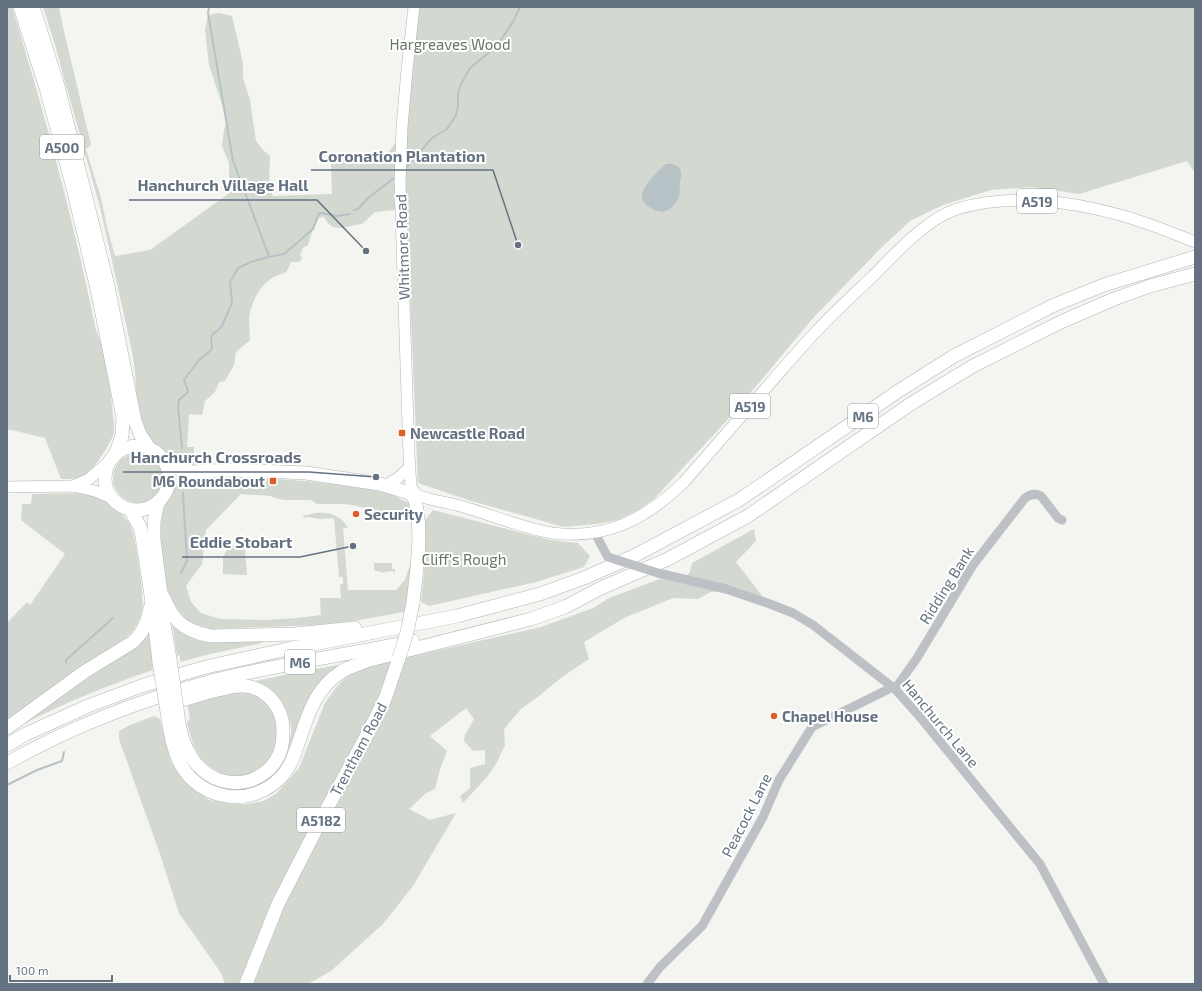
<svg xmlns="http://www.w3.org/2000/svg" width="1202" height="991" font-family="'Exo 2',sans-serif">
<rect width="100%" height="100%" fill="#f4f4f0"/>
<g fill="#d3d9d0">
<path d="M 7,7 L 12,7 C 44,112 73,218 95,326 C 97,336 103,345 105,354 C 110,377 111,401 114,423 C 114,426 114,430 114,433 C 111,443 92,473 83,477 C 77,479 68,479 61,479 L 45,438 L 12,430 L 7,430 Z"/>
<path d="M 43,7 L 59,7 L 63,27 L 91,145 L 86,149 L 101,198 L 107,227 L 115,256 L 150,250 L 235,189 L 229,179 L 229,163 L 222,146 L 224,130 L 227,120 L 209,65 L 205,30 L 208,15 L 219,13 L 232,16 L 243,63 L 243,78 L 250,100 L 256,141 L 264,151 L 270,156 L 269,184 L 273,196 L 332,194 L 331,162 L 374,161 L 389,152 L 405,129 L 418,7 L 1195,7 L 1195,173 L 1187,161 L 1079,194 L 1031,187 L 991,190 L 943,205 L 910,221 L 882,247 L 814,317 L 732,415 L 654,499 L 638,510 L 617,520 L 597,524 L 564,527 L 471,501 L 418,483 L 406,202 L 396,210 L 375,212 L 362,224 C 353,224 338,232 330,225 C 328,224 326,220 324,217 L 319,218 L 312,232 L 308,245 L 303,248 L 300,255 L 302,258 L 299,262 L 291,262 C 285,277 286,271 274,277 C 260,284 251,303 249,318 C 249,325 250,333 250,340 L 236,352 L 234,365 L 225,381 L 219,382 L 215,392 L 205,401 L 202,415 L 189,414 L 187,447 L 194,447 L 194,461 L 201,461 L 201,467 L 174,462 L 154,443 L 144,429 L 140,416 L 136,392 L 135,371 L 132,351 L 101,211 L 55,45 Z"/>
<circle cx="138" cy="478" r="25"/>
<path d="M 232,476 L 306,481 L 363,488 L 388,493 L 409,503 L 410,514 L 401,517 L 390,516 L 380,512 L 353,505 L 342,504 L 317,504 L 311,500 L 284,500 L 274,498 L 271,496 L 241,494 L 206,530 L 202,564 L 186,586 L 191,602 L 201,613 L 220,619 L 266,620 L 297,618 L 321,615 L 320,598 L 341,598 L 340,585 L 343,584 L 343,577 L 339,577 L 334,518 L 320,519 L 308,517 L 304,518 L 303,516 C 318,510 340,511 348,528 L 343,528 L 348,590 L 396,590 L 405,580 L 411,562 L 412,578 L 404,612 L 354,621 L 318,625 L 266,627 L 210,629 L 199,627 L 187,621 L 175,606 L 168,593 L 160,541 L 161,514 L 174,488 L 181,482 L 187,479 L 204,479 Z"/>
<path d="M 82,493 C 88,494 94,496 99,498 C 107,502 126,516 130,524 C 136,536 145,598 142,611 C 140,621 134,631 127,637 L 7,722 L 7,623 L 27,602 L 30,605 L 65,554 L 21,520 L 22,504 L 31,504 L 32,494 Z"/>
<path d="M 433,510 L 550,540 L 578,543 L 590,556 L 584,567 L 536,582 L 429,606 L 421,602 L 425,563 L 425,520 Z"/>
<path d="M 754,529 L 756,541 L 736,562 L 763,597 L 731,590 L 711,592 L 698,599 L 673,598 L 624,618 L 584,642 L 589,659 L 562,677 L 539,696 L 522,708 L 504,729 L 505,745 L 496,764 L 487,777 L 463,803 L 460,796 L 470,788 L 470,768 L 485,764 L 485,750 L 473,751 L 464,741 L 465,735 L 474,719 L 466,708 L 430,736 L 447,751 L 441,766 L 435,789 L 425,794 L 409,809 L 430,820 L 456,813 L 413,886 L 383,924 L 331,971 L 308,984 L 225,984 L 221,973 L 179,913 L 159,851 L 119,739 L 119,731 L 130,725 L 154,716 L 160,719 L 171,762 L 181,777 L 195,790 L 209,800 L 231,804 L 247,804 L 264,801 L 277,793 L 299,768 L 325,703 L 334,690 L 344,679 L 356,671 L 372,665 L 541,627 L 593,608 L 609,598 L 662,578 L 681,583 L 690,572 L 692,563 Z"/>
<path d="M 244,538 L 247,575 L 223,574 L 223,558 L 226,551 Z"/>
<path d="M 374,563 L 392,563 L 392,569 L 395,569 L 395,573 L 393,571 L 383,572 L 384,573 L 374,570 Z"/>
<path d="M 172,623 L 181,630 L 261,638 L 262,643 L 210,654 L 180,662 L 180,655 L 177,656 Z"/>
<path d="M 149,626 L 155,662 L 152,663 L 153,670 C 109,685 65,702 24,724 L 24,723 L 135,645 Z"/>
<path d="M 344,664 L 336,670 L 291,755 L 274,779 L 253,790 L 226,791 L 203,782 L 186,764 L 183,746 L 231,787 L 285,754 C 287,747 290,740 291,733 C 292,718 283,701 272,691 C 267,687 261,684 255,681 L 298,672 Z"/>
<path d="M 232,691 L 254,692 L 274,708 L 280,743 L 262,769 L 240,778 L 221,774 L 209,766 L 201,759 L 193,744 L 187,723 L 190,718 L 187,703 Z"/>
</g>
<path fill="#b7c2c7" d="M 666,164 C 681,163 683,171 680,183 C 679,186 680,187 680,189 C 680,199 675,205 668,210 C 663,213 658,212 653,209 C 627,197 654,176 666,164 Z"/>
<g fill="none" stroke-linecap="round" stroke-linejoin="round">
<g stroke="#b7c2c7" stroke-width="2">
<path d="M 209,7 L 208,13 L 233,161 L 269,256"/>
<path d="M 404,170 L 432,138 L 447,129 L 456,115 L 458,106 L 458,94 L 461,84 L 470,68 L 496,47 L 513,22 L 520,7"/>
<path d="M 354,210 L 358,209 L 368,198 L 394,178"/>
<path d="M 182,448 L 178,406 L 179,400 L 188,392 C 188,387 184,384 184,380 L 199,360 L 210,351 L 212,348 L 211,337 L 214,333 L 218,330 L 222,326 L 232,303 L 230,282 L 238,268 L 251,262 L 268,257 L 284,254 L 313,229 L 319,213 L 321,213 L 337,216 L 350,214"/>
<path d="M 181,573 L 187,561 L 183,493"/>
<path d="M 66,663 L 66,660 L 113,618"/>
<path d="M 7,785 L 37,770 L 62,761 L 64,752"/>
</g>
<defs>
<g id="major">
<path d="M 391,482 L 398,478 L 410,467"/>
<path d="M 73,486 L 89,479 L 110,461"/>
<path d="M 7,487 L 73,486 L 95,491 L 114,499"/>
<path d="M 411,488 C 413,490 415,493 417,495 C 421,497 425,497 429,499 C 442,502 455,504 467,508 C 494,516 526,529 552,533 C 606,540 646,519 684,482 C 711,451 738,420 765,389 C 781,371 796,353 812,336 C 831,315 852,296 873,276 C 896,253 926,219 957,209 C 1008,193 1070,201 1120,215 C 1146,222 1170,232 1195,242"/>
<path d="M 411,488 L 409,454 L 400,182 L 402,127 L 407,70 L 414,7"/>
</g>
<g id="highway">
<path d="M 20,7 L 46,88 L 73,188 L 97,289 L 123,418 L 122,436 L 115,455"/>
<path d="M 33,7 L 58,86 L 108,286 L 135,421 L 140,434 L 150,449"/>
<circle cx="137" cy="478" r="32"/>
<path d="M 164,462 L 179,469 L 192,472 L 229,470 L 285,472 L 306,473 L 380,484 L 406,492 L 411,494 L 415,500"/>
<path d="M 413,492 C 424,529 417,565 413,603"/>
<path d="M 158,502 L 154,522 L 154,540 L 161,593 L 164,624 L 170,659"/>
<path d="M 130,509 L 140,527 L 142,536 L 152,602 L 159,662"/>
<path d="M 161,593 C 166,601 169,611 175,618 C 183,628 198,634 211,636 L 295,634 L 355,628"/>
<path d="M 166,705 C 179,701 193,697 206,693 C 219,690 232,685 245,686 C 259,687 272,697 278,709 C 282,716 283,724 283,732 C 284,766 256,788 223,781 C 208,777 196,766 189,753 C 181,740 179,724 177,709"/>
<path d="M 167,712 C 170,730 172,748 181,765 C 202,802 253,808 282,776 C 291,766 295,753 299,741 C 308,714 316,688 341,672 C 348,667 358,665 366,661 L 531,619 L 565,607 L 601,588 L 668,559 L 748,516 L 912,403 L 973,366 L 1063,321 L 1114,299 L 1150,286 L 1195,274"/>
<path d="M 7,728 L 84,672 L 133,642 L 141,633 L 146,623 L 152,602"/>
<path d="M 7,745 L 26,734 L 88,706 L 141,686 L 206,667 L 288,649 L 457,616 L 540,594 L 584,578 L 634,556 L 739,500 L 900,390 L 954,356 L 1052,306 L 1104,285 L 1195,257"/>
<path d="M 7,763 C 71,727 140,700 212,681 C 278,664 346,655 413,641"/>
<path d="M 246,984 L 278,904 L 323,816 L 369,731 L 385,699 L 399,658"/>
</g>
</defs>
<use href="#major" stroke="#b2b6ba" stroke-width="12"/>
<use href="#highway" stroke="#b2b5b8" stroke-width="14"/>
<g stroke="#bdc0c4" stroke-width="9">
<path d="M 595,533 L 605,552 L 608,557"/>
<path d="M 658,573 L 726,589 L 770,604 L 793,613 L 813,625 L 895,689 L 920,717 L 1040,864 L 1104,984"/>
<path d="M 895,689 L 917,658 L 973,565 L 1025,498 C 1030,494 1035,493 1041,496 L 1058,518 L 1062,520"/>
<path d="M 647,984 L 660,967 L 702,926 L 763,817 L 779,780 L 812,727 L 893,687"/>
</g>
<use href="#major" stroke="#fff" stroke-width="11"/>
<use href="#highway" stroke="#fff" stroke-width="13"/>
<defs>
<g id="highway-bridge">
<path d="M 399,658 L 407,632 L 413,603"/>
<path d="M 170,659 L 177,709"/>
<path d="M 159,662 L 167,712"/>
</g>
</defs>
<use href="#highway-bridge" stroke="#b2b5b8" stroke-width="14" stroke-linecap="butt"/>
<path stroke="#bdc0c4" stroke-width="9" d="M 608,557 L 658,573"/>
<use href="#highway-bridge" stroke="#fff" stroke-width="13"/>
</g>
<g fill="#dc5e28" stroke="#fff" stroke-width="1.5">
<rect x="398" y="429" width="8" height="8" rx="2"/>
<rect x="269" y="477" width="8" height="8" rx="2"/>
<circle cx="356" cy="514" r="4"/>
<circle cx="774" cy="716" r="4"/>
</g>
<g text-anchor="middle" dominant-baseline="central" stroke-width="4" stroke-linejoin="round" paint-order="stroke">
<g fill="#fff" stroke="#929ca7" stroke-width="1">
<rect x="40" y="135" width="44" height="24" rx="3"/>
<rect x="1017" y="189" width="40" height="24" rx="3"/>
<rect x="730" y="394" width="40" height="24" rx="3"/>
<rect x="848" y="404" width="30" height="24" rx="3"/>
<rect x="285" y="650" width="30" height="24" rx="3"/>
<rect x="297" y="808" width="48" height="24" rx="3"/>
</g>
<g font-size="14" font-weight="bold" fill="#647281">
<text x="62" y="147">A500</text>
<text x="1037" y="201">A519</text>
<text x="750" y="406">A519</text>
<text x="863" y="416">M6</text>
<text x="300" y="662">M6</text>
<text x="321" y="820">A5182</text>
</g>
<g font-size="15" fill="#667863" stroke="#fff">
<text x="450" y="44">Hargreaves Wood</text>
<text x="464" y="559">Cliff's Rough</text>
</g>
<g font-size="15" fill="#647281" stroke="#fff">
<text transform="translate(402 247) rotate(-92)">Whitmore Road</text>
<text transform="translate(946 585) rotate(-58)">Ridding Bank</text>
<text transform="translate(941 723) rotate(50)">Hanchurch Lane</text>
<text transform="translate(358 749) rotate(-62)">Trentham Road</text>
<text transform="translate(746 815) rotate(-63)">Peacock Lane</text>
</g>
<g font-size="15" font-weight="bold" fill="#647281" stroke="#fff" text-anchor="start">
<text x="410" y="433">Newcastle Road</text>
<text x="265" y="481" text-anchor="end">M6 Roundabout</text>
<text x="364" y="514">Security</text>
<text x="782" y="716">Chapel House</text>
</g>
</g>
<path fill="none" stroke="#647281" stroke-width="1.5" d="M518 245L493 170H311M366 251L317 200H129M376 477L309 472H123M353 546L300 557H182"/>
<g fill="#647281" stroke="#fff" stroke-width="1.5">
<circle cx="518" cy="245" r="4"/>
<circle cx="366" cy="251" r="4"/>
<circle cx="376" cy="477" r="4"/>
<circle cx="353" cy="546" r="4"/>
</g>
<g font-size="16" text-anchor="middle" font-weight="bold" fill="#647281" stroke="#fff" stroke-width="4" stroke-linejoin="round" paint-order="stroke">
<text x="402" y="162">Coronation Plantation</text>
<text x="223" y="191">Hanchurch Village Hall</text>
<text x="216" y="463">Hanchurch Crossroads</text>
<text x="241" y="548">Eddie Stobart</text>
</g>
<rect width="1202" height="991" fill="none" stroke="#647281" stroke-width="16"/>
<path d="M10 975v6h102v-6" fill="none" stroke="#647281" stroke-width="2"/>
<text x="16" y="975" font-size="12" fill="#647281" stroke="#ffffff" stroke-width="3" paint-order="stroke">100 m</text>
</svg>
